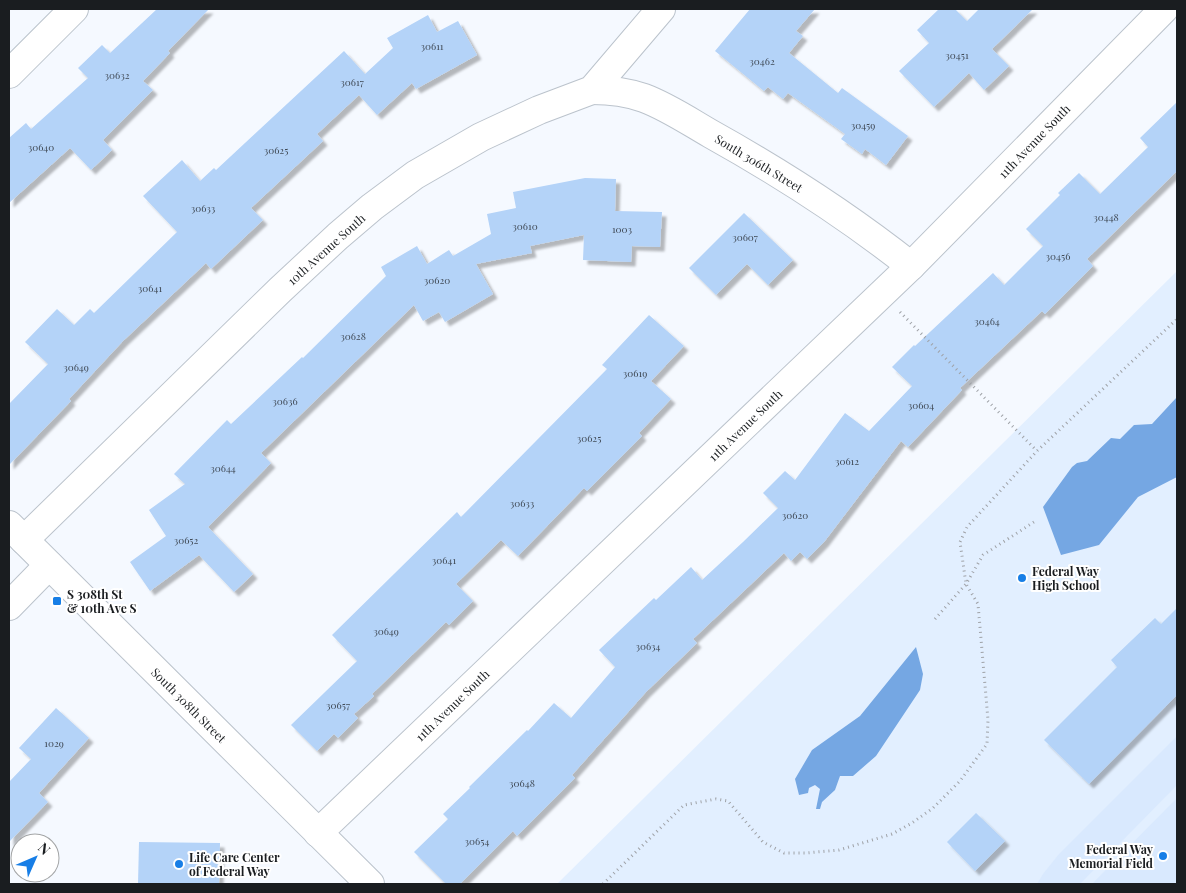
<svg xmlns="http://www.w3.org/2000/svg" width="1186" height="893" font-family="'Playfair Display',serif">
<defs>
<filter id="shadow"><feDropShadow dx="4.5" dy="4.5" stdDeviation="1" flood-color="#0004"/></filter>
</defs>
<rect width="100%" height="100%" fill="#f5f9ff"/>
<path fill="#e2efff" d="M 1177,271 L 1177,884 L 557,884 Z"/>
<g fill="#d9e9fe">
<path d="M 1177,736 L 1177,785 L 1080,884 L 1037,884 L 1043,874 L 1059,854 Z"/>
<path d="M 1177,798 L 1177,884 L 1092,884 Z"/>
</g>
<g fill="#75a7e3">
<path d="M 1177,397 L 1177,477 L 1138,497 L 1099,545 L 1061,555 L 1043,507 L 1072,467 L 1077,463 L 1087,461 L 1111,438 L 1120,439 L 1134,425 L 1152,424 Z"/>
<path d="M 916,647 L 923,674 L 920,690 L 876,756 L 853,776 L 840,776 L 835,790 L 822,802 L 820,809 L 816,809 L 820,789 L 815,785 L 809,788 L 808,793 L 799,795 L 795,779 L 812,750 L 860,716 Z"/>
</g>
<g fill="#b4d3f8" filter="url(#shadow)">
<path d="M 157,9 L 209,9 L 168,51 L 170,53 L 143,81 L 153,90 L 103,140 L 112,150 L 91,170 L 70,148 L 9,203 L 9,138 L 26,123 L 31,129 L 88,78 L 78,68 L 102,45 L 110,53 Z"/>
<path d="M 750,9 L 815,9 L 796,31 L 803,36 L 789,53 L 838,93 L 842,88 L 908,136 L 886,165 L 865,149 L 862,154 L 841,139 L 845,134 L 788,93 L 783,99 L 768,87 L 764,91 L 715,51 Z"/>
<path d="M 939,9 L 955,9 L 967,21 L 979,9 L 1033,9 L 992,49 L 1009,66 L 984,90 L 969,73 L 934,107 L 899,71 L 929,43 L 917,30 Z"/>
<path d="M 428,15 L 437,32 L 458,21 L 477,55 L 416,89 L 412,83 L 377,115 L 359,95 L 317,134 L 323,141 L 251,208 L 263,220 L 211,269 L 206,263 L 123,341 L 69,399 L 71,401 L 9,465 L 9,404 L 48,364 L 25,342 L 57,309 L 74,325 L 90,309 L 94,313 L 177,232 L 143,196 L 182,160 L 200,181 L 214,168 L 216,170 L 344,51 L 365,74 L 393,48 L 387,38 Z"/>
<path d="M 1177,102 L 1177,171 L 1087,259 L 1093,266 L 1045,314 L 1042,311 L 960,388 L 962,390 L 908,447 L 901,441 L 824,542 L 807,559 L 800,552 L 791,561 L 784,553 L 693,639 L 697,643 L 646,692 L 572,775 L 575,778 L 517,836 L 513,831 L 460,884 L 446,884 L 414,852 L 448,819 L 443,814 L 470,788 L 469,787 L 527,730 L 528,731 L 554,703 L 571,718 L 615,667 L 599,650 L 654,598 L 656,600 L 691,567 L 702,580 L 743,542 L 778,508 L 763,493 L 785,471 L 795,480 L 845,413 L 869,431 L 912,386 L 892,367 L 914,345 L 915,346 L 993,273 L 1004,285 L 1043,246 L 1026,229 L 1060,195 L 1058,193 L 1079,173 L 1100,194 L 1148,147 L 1140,138 Z"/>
<path d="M 585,178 L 616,179 L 615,211 L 662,212 L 660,247 L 632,246 L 631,262 L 583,260 L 584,235 L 530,246 L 532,253 L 476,264 L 493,294 L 445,322 L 439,312 L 423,321 L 414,305 L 261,453 L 271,463 L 208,527 L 253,574 L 234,592 L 199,555 L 150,591 L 130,562 L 166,536 L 149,510 L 185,484 L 174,474 L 227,420 L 231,424 L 302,357 L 303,358 L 386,276 L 381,267 L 417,246 L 427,264 L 449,250 L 453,256 L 491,234 L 487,214 L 516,208 L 513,192 Z"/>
<path d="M 744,213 L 793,260 L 768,285 L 747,264 L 716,295 L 689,268 Z"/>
<path d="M 649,315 L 684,346 L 651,381 L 671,399 L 639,433 L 642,436 L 587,491 L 584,488 L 518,556 L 501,540 L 456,584 L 473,601 L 449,625 L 446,622 L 372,694 L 374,696 L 354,714 L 358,718 L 338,738 L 334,734 L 317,751 L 291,725 L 357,661 L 332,635 L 457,512 L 461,517 L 607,369 L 602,365 Z"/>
<path d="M 1177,608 L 1177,695 L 1089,784 L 1044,740 L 1117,667 L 1111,660 L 1155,618 L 1161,624 Z"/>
<path d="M 56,708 L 89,738 L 39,793 L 48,802 L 9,842 L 9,782 L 31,759 L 19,748 Z"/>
<path d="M 976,813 L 1005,841 L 975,871 L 947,842 Z"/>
<path d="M 139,842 L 220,843 L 219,884 L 138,884 Z"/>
</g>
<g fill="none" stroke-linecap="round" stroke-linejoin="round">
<defs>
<g id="minor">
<path d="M 9,74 L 74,9"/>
<path d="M 592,90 C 610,90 627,92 644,98 C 668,107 690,122 711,134 C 781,173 849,217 911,266"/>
<path d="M 24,540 L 280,290 L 338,236 L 372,207 L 415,175 L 481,137 L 539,110 L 592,90 L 661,9"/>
<path d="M 9,606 L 49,565"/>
<path d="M 318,833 L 911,266 L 1164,9"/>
</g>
<path id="tertiary" d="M 9,525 L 370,884"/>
</defs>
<use href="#minor" stroke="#bbc3cc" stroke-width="30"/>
<use href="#tertiary" stroke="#bbc3cc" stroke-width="30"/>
<g stroke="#9fa2a7" stroke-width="3" stroke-dasharray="1 4" stroke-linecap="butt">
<path d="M 900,312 L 1037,451"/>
<path d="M 935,619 L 966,584 L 983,555 L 1034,522"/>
<path d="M 603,884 L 684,805 L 716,799 L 728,801 L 763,842 L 784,853 L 806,853 L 839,850 L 892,834 L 912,823 L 933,808 L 960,781 L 987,744 L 988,720 L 978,604 L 966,584 L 960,542 L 967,527 L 1037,451 L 1177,319"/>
</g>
<use href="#minor" stroke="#fff" stroke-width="28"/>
<use href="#tertiary" stroke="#fff" stroke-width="28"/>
</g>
<g fill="#177ee6" stroke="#fff" stroke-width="2">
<circle cx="1022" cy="578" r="5"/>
<rect x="52" y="596" width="10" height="10" rx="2.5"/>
<circle cx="1163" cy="856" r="5"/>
<circle cx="179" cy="864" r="5"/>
</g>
<g text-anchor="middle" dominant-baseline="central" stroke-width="4" stroke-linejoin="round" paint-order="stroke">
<g font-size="10" fill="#404a56">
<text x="432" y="46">30611</text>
<text x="957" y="55">30451</text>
<text x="762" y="61">30462</text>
<text x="117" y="75">30632</text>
<text x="352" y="82">30617</text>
<text x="863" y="125">30459</text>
<text x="41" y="147">30640</text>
<text x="276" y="150">30625</text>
<text x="203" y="208">30633</text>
<text x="1106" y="217">30448</text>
<text x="525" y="226">30610</text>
<text x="622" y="229">1003</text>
<text x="745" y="237">30607</text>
<text x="1058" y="256">30456</text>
<text x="437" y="280">30620</text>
<text x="150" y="288">30641</text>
<text x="987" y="321">30464</text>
<text x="353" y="336">30628</text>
<text x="76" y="367">30649</text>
<text x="635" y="373">30619</text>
<text x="285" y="401">30636</text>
<text x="921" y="405">30604</text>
<text x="589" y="438">30625</text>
<text x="847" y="461">30612</text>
<text x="223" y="468">30644</text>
<text x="522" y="503">30633</text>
<text x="795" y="515">30620</text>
<text x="186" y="540">30652</text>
<text x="444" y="560">30641</text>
<text x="386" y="631">30649</text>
<text x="648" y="646">30634</text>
<text x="338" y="705">30657</text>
<text x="54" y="743">1029</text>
<text x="522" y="783">30648</text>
<text x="477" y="841">30654</text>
</g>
<g font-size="12" fill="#1a1d20" stroke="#fff">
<text transform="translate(1034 141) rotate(-46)">11th Avenue South</text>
<text transform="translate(759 163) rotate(31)">South 306th Street</text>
<text transform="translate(326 249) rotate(-42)">10th Avenue South</text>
<text transform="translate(745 425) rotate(-44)">11th Avenue South</text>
<text transform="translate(189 705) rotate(45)">South 308th Street</text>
<text transform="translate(452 705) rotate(-44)">11th Avenue South</text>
</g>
<g font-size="12" font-weight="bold" fill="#1a1d20" stroke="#fff" text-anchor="start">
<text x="1032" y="571">Federal Way<tspan x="1032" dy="14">High School</tspan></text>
<text x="67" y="594">S 308th St<tspan x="67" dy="14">&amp; 10th Ave S</tspan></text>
<text x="1153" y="849" text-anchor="end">Federal Way<tspan x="1153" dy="14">Memorial Field</tspan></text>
<text x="189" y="857">Life Care Center<tspan x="189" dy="14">of Federal Way</tspan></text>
</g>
</g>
<rect width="1186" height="893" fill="none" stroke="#1a1d20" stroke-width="20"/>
<g transform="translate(35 858) rotate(45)"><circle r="24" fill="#ffffff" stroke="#a3a5a6"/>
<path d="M0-4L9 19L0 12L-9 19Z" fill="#177ee6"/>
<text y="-8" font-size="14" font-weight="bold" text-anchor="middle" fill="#1a1d20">N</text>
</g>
</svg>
